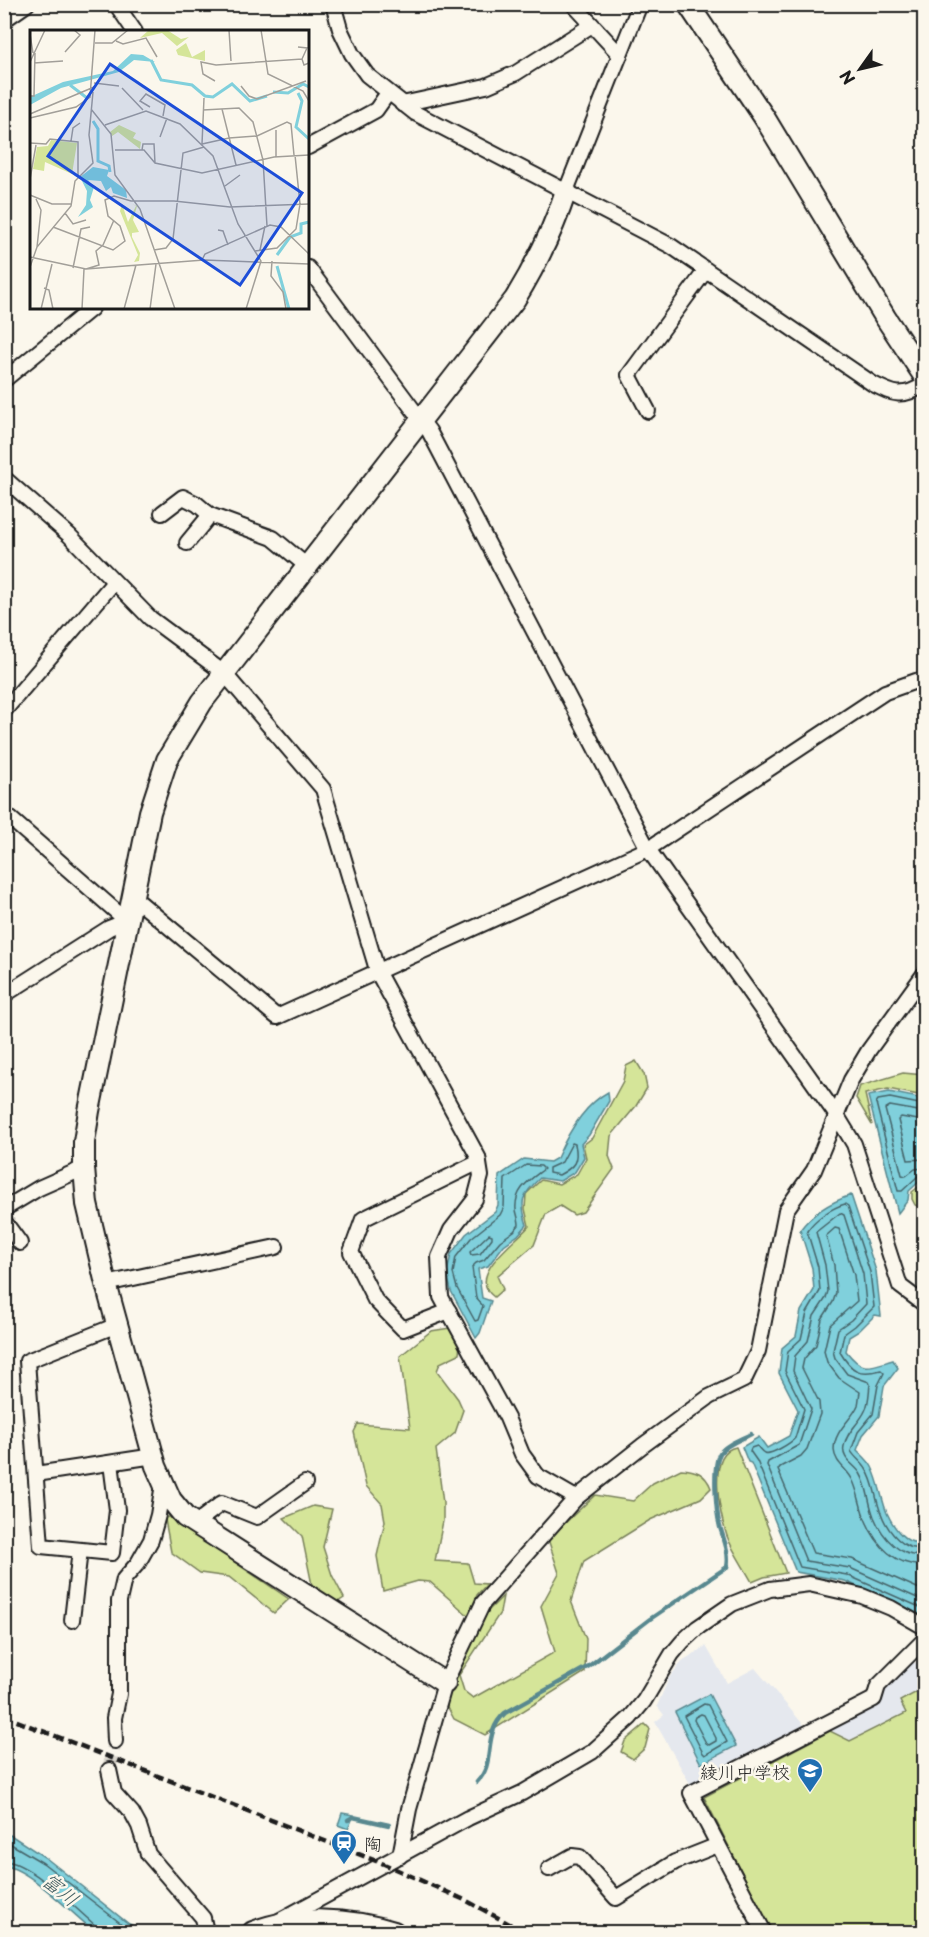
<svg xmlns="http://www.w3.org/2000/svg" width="929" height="1937" font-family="'Playpen Sans','Klee One',sans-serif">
<rect width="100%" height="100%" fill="#fbf7ec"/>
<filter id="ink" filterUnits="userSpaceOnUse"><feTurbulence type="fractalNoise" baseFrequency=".0167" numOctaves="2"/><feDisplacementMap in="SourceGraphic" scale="12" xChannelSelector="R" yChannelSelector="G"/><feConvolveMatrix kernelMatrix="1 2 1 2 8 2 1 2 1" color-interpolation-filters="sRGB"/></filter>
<g filter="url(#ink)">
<path fill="#e5e8ee" d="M 706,1646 L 727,1683 L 755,1668 L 814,1737 L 882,1701 L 885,1685 L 904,1664 L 924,1662 L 924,1932 L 768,1932 L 689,1782 L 655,1722 L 664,1715 L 657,1706 L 669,1678 L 682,1661 Z"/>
<g fill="#d5e599" stroke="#78805a" stroke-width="1.5">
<path d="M 636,1061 L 644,1074 L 647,1088 L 636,1106 L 611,1136 L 609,1156 L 614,1169 L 583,1212 L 574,1215 L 560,1206 L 546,1214 L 534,1245 L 497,1276 L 503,1289 L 494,1297 C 465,1275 516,1242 529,1226 L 525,1209 L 526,1194 L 541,1180 L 559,1184 L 577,1174 L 586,1158 L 583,1145 L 592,1138 L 623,1081 L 626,1066 Z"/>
<path d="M 903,1073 L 924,1075 L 924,1096 L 888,1089 L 865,1094 L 872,1125 L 856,1098 L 860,1086 Z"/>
<path d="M 921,1185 L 924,1185 L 923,1208 L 915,1205 L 912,1199 L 912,1192 Z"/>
<path d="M 450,1328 L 460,1344 L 459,1354 L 440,1363 L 437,1371 L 458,1399 L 463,1410 L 455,1433 L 436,1449 L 443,1503 L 443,1521 L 435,1561 L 468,1563 L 474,1583 L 487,1584 L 477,1595 L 469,1616 L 430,1582 L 418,1581 L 383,1591 L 377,1556 L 385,1521 L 382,1504 L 366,1486 L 354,1432 L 358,1424 L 410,1428 L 400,1356 L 431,1331 Z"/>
<path d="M 736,1447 L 786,1573 L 764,1577 L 752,1582 C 744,1567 733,1552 727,1536 C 720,1516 706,1452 736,1447 Z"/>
<path d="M 681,1469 C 696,1470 705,1473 711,1488 L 701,1498 L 650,1520 L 584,1561 L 571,1601 L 586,1639 L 585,1672 L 485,1735 L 454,1719 L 446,1704 L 455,1676 L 485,1614 L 503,1596 L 500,1613 L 459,1675 L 464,1691 L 473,1698 L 555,1652 L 541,1606 L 559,1573 L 548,1539 L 595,1495 L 633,1501 L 653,1483 Z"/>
<path d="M 313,1506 L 332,1509 L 323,1547 L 332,1575 L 344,1598 L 338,1602 L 324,1597 L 312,1585 L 302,1536 L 284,1518 Z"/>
<path d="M 164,1514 L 289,1599 L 274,1613 L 229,1577 L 200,1573 L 171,1552 Z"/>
<path d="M 924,1688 L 924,1932 L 772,1932 L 704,1797 L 830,1731 L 850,1741 L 906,1713 L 900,1701 Z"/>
<path d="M 645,1724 L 650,1729 L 645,1748 L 633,1759 L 621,1752 L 625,1741 Z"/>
</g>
<g fill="#80d0dc" stroke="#58888f" stroke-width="1.5">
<path d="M 608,1092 L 609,1101 L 589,1135 L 581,1144 L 584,1157 L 575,1172 L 560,1181 L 540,1178 C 522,1195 519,1200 527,1225 L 518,1235 L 504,1245 L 488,1266 L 478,1269 L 482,1298 L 491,1301 L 480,1333 L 476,1338 L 451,1291 L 447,1273 L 451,1254 L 466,1234 L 495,1212 L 498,1205 L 499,1176 L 524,1159 L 550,1162 L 557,1158 C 568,1133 584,1105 608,1092 Z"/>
<path d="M 889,1092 L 924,1099 L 924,1181 L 920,1181 L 909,1191 L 908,1200 L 898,1213 L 868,1096 Z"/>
<path d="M 851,1195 L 876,1271 L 881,1316 L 875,1315 L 859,1331 L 849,1337 L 846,1351 C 863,1373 869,1367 893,1360 L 898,1368 L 884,1386 L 879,1416 L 863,1435 L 857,1450 C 862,1455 869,1461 872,1467 C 880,1483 881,1499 887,1513 C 893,1526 908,1550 924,1540 L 924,1616 L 845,1581 L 796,1572 L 751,1463 L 748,1462 L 742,1447 L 759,1437 L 767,1448 L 789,1436 L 798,1410 L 779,1373 L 782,1348 L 796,1336 L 801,1311 L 814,1290 L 812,1268 L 800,1230 C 813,1212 831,1202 851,1195 Z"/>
<path d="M 709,1694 L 736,1746 L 701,1764 L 675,1712 Z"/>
<path d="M 342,1813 L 354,1815 L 348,1829 L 338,1825 Z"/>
<path d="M 5,1833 L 12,1836 L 46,1858 L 129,1924 L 144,1932 L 95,1932 C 75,1916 28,1868 5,1866 Z"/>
</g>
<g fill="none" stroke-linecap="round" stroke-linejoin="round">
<g stroke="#446469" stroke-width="1.5">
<path d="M 924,1105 L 890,1098 L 878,1100 L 876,1103 L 898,1191 L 902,1191 L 918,1176 L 924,1175"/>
<path d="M 924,1112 L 890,1106 L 885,1109 L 902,1175 L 906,1176 L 915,1169 L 924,1168"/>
<path d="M 924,1121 L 901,1117 L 898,1120 L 908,1160 L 924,1159"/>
<path d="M 572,1143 L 575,1144 C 579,1162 574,1167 559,1175 L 549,1173 L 549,1168 L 562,1162 Z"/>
<path d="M 526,1165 L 541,1166 L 544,1169 C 530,1180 514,1189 516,1210 C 517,1215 519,1220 519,1225 L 514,1231 L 500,1241 L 484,1260 L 476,1263 L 472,1267 L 476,1298 L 483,1306 L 478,1320 L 475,1321 L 457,1288 L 453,1273 L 456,1257 L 471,1238 L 500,1215 L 504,1207 L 505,1179 Z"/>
<path d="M 489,1234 L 492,1235 L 492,1238 L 480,1254 L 471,1255 L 470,1252 Z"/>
<path d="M 924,1547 C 905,1554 887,1530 881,1513 C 875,1499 875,1482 866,1469 C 862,1462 855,1458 851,1451 L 858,1432 L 873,1414 L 878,1385 L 884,1373 L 881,1370 C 859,1376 851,1371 840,1352 L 844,1334 L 855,1326 L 874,1307 L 870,1272 L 848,1206 L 845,1204 C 831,1208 815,1219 807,1231 L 818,1267 L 820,1291 L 807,1313 L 801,1339 L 788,1351 L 785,1371 L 804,1409 L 795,1438 C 791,1443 770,1456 764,1453 C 761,1451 759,1448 757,1446 L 751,1448 L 750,1451 L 757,1461 L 800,1567 L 847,1575 L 924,1609"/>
<path d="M 924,1555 C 901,1559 882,1537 874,1517 C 868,1502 868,1486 860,1473 C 854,1464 841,1459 844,1446 C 847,1431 859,1424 865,1411 C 869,1404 869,1392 870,1384 L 869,1382 L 847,1374 L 835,1358 L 833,1351 L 838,1329 L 851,1320 L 866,1304 L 863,1274 L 844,1215 L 840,1213 L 816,1232 L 825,1265 L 828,1291 L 826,1298 L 814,1316 L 808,1341 L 795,1356 L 793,1371 L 811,1409 L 799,1445 L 768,1462 L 767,1465 L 806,1561 L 850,1568 L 924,1601"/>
<path d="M 924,1565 C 896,1567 876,1545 866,1521 C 860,1508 859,1494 853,1481 C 848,1469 835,1464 834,1450 C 834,1430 852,1420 858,1405 C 859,1401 859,1396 860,1392 L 839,1378 L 827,1362 L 824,1351 L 830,1325 L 857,1301 L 854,1275 L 839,1229 L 835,1228 L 826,1236 L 834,1265 L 836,1293 L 833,1302 L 822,1319 L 816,1345 L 804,1359 L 802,1368 L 819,1402 L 820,1414 L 807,1449 L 801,1456 L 780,1467 L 778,1470 L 813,1553 L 852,1559 L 924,1591"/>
<path d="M 704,1704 L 708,1705 L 727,1742 L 705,1755 L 703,1753 L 684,1716 Z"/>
<path d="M 701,1714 L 704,1715 L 716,1738 L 716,1741 L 709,1745 L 706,1743 L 694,1720 L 695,1717 Z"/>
<path d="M 4,1840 L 43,1863 L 132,1932"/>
<path d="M 4,1861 C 29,1861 76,1909 96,1926 L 98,1932"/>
</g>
<g stroke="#58888f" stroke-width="4.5">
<path d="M 477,1782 C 497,1762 481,1735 505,1713 L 589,1666 L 650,1619 L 727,1567 C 730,1554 724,1540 720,1527 C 716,1512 712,1466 720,1453 C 726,1444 742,1439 751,1434"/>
<path d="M 348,1820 L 353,1817 L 389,1825"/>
</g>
<path stroke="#dad6cd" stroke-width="14" stroke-dasharray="14 7" stroke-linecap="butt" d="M 109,1770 L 115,1741"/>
<defs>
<g id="street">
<path d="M 116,4 L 135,32"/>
<path d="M 333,4 L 340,29 L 352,54 L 367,75 L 415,113 L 671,246 L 873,384 C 895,395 902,398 924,385"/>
<path d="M 573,4 L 620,55"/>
<path d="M 4,20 L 27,4"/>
<path d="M 402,104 L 486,86 L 516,73 L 592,25"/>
<path d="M 308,147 L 376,110 L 388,93"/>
<path d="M 566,191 L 640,4"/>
<path d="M 308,268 L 429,431 L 648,849 L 837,1116 L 854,1144 L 900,1286 L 924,1304"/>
<path d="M 4,380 L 92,308"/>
<path d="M 648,411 L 629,375 L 706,270"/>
<path d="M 4,478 L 69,535 L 150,618 L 224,673 L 323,789 L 378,973 L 478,1157 L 481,1176 L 475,1199 L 451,1230 L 439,1257 L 441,1297 L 507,1418 L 522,1454 L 538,1476 L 576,1498"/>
<path d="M 162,513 L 183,497 L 197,504 L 210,515 L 273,538 L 308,567"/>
<path d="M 187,543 L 210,515"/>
<path d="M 4,711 L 114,582"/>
<path d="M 4,813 L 127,921 L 109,928 L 4,995"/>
<path d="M 132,896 L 277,1017 L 648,849 L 885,692 L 916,681 L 924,680"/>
<path d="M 4,1209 L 39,1188 L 84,1168"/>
<path d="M 4,1221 L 20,1243"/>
<path d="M 106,1284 L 276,1247"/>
<path d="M 449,1311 L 403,1329 L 375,1300 L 351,1252 L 363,1219 L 479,1162"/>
<path d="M 111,1463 L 117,1510 L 112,1553 L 41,1546 L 27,1361 L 117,1325"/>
<path d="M 36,1474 L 154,1456"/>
<path d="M 196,1523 L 222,1503 L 257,1517 L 305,1483"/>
<path d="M 72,1620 L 80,1550"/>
<path d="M 115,1741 L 114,1718 L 119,1694 L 119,1601 L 124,1579 L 138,1563 L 151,1540 L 158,1515 L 163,1484"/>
<path d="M 109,1770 L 114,1793 L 132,1813 L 139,1826 L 148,1854 L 203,1918 L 206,1932"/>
<path d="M 400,1856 L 409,1809 L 445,1683 L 483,1603 L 576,1498 L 642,1446 L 709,1397 L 744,1380 L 758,1351 L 786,1210 L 814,1170 L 851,1080 L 869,1050 L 924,974"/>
<path d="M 549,1869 L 572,1856 L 580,1857 L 616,1898 L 675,1862 L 718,1845"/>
<path d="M 279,1921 L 468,1818 L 522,1793 L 592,1752 L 630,1718 L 644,1701 L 672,1654 L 683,1641 L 697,1628 L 732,1604 L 770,1589 L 809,1584 L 862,1596 L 891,1608 L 924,1627"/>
<path d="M 764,1932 L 691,1793 L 874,1699 L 878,1686 L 924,1640"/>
</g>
<g id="secondary">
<path d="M 688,4 L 764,117 L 885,317 L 924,376"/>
<path d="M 445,1683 L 185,1517 L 171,1500 L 156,1466 L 106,1284 L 87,1204 L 84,1168 L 84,1142 L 89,1111 L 150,812 L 167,760 L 202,702 L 515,299 C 537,263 553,231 566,191"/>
<path d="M 253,1932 C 296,1915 350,1918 394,1932"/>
</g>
</defs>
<use href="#street" stroke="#1c1c1c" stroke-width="18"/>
<use href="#secondary" stroke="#1c1c1c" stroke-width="24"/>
<use href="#street" stroke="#fbf7ec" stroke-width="14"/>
<use href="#secondary" stroke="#fbf7ec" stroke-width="20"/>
<path stroke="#1c1c1c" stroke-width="4.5" stroke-dasharray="9 4.5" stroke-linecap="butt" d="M 4,1716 L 384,1864 L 467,1901 L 524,1932"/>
</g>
</g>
<defs>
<symbol id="school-pin" viewBox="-11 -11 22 30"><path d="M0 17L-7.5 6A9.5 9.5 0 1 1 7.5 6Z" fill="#1f6fb2" stroke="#fbf7ec"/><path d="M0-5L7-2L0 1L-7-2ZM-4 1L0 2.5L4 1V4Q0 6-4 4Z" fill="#fff"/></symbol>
<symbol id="station-pin" viewBox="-11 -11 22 30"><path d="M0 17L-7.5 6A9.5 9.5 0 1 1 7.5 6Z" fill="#1f6fb2" stroke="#fbf7ec"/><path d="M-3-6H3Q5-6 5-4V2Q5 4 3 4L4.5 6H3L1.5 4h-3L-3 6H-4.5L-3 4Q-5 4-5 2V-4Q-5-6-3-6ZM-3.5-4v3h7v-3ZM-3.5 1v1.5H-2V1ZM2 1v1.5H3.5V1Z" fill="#fff"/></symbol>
</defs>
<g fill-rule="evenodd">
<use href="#school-pin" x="795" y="1756" width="30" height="40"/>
<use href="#station-pin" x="329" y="1828" width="30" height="40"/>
</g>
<g text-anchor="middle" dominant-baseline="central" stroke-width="5" stroke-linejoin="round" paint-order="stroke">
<g font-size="18" fill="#1c1c1c" stroke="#fbf7ec" text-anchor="end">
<text x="790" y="1771">綾川中学校</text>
<text x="364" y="1843" text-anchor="start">陶</text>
</g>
<g font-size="20" font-style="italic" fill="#3f5b5f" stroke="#fbf7ec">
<text transform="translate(61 1889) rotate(39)">富川</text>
</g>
</g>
<g transform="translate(30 30)">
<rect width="279" height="279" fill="#fbf7ec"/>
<path d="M 119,0 L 137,0 L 151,9 L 159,7 L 147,16 L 132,3 L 110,8 ZM 156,13 L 162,27 L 175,20 L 175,31 L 148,25 L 146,20 ZM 89,95 L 106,103 L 103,108 L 111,112 L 110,119 L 88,102 L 82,106 L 80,102 ZM 21,110 L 47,113 L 42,144 L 15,132 L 14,141 L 3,139 L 7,117 L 18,116 ZM 92,174 L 98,192 L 106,176 L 102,174 L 107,176 L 103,190 L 109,202 L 102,203 L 102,207 L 110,223 L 109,231 L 104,232 L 108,225 L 90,181 Z" fill="#d5e599"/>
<path d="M 101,24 L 113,25 L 125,32 L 104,30 L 89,42 L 31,58 L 0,75 L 0,67 L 33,52 L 83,41 ZM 63,137 L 79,140 L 77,146 L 96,160 L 97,168 L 83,163 L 81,157 L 76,161 L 71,151 L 58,150 L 64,157 L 60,170 L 63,177 L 48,187 L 56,175 L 57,161 L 50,147 Z" fill="#80d0dc"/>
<path fill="none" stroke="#80d0dc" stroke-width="3" d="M 121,30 L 131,50 L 162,55 L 175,66 L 183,67 L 202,54 L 220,71 L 237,66M 40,55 L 57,68M 243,62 L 258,63 L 273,54 L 279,57M 268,63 L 272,71 L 266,97 L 279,109M 63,91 L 68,99 L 68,131 L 79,136 L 80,142M 247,225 L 260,207 L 271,203 L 271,194 L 279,192M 247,236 L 259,279"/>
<path fill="none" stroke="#a29f99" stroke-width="1.5" d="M 199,0 L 201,31M 231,0 L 238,44 L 273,61 L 279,71M 0,4 L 3,23M 86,11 L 93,14 L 116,8 L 127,27M 65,13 L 82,13 L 98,0M 268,17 L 277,18 L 272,29M 35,22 L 50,5 L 44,0M 0,32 L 15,0M 4,33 L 33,31M 185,51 L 173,44 L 171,32 L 186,35 L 272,29 L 274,35 L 279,33M 64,53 L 89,56M 211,56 L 219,66 L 227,69 L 276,51M 92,58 L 113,80M 0,66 L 4,66 L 5,23M 174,68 L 172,114 L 199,108 L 227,106 L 257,92 L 261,94 L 264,125M 120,77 L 110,71 L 116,64 L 135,75 L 133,86M 61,79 L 81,104 L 85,145 L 110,179 L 145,279M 192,79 L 206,135M 173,80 L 209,78 L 223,92 L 233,130 L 237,196M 0,84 L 64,57M 0,88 L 46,77 L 60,67 L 65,0M 75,95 L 116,81 L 150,94 L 183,126 L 208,194 L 231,231 L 216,279M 130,107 L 137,88M 41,111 L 43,98 L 50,93M 0,113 L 16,114 L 20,109 L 48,112 L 48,147M 85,120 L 114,120 L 125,133 L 172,143 L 244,127 L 279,125M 112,120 L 113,114 L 124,114 L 125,133M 246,127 L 246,100M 0,149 L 6,115M 195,156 L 210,145M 0,165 L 22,174 L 42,174M 6,169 L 11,180 L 7,217M 35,183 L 43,194 L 56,190M 23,197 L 83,220 L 95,211 L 90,196 L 78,186 L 75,170 L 84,166 L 101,171 L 144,171 L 200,177 L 279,174M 188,200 L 193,201 L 198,215M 124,220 L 136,218 L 143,209 L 153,123 L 174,117M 230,220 L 235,196M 225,221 L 247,218 L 266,199 L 270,174 L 265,125M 0,227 L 56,239 L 174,230 L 279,234M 172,230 L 175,224 L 240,195 L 251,197 L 279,224M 242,231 L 241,246 L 253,262 L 256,279M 0,237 L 7,217 L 41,176 L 45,151 L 63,133 L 59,105 L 63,62M 43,238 L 51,199 L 60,197M 56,239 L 69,235 L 66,221 L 73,215 L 84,190M 14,258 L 19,260 L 23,279M 11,279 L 22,234M 52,279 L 54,239M 94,279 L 106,235M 120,279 L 126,234"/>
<path fill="#1d4ed8" fill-opacity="0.15" stroke="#1d4ed8" stroke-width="3" d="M 80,34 L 272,163 L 210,255 L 18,126 Z"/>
<rect width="279" height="279" fill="none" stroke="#1c1c1c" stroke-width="3"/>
</g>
<rect width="929" height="1937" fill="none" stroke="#fbf7ec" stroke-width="24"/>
<rect x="12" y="12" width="905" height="1913" fill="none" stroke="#1c1c1c" stroke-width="2" filter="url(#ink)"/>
<g transform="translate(860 69) rotate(236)" stroke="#fbf7ec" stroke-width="4.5" paint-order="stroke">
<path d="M0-4.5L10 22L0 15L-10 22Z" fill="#1c1c1c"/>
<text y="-9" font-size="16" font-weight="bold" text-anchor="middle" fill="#1c1c1c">N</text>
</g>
</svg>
